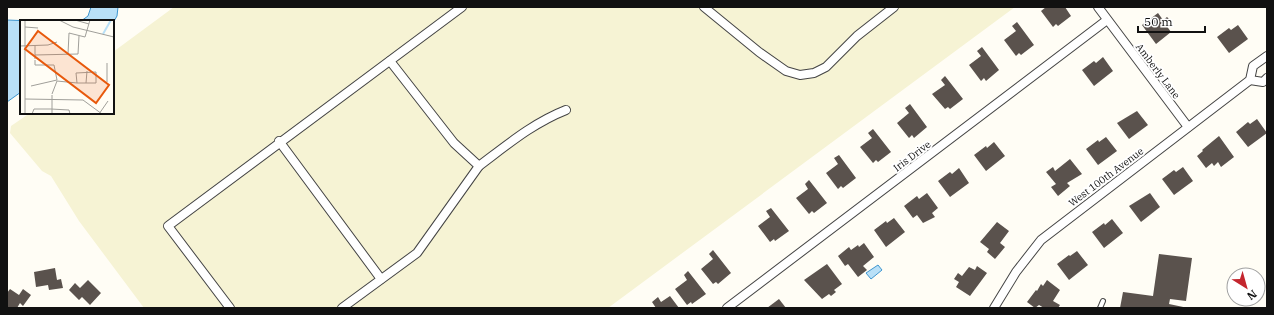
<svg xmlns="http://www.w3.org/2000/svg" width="1274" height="315" font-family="'IBM Plex Serif',serif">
<rect width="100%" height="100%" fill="#fffdf5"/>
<path fill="#f6f3d4" d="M 174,7 L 1015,7 L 608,308 L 144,308 L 79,221 L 51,176 L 42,171 L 10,133 L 11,126 L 30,113 L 113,113 L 113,52 Z"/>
<g fill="#b9e0f7" stroke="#3f96cf">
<path d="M 91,7 L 118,7 L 117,16 L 113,23 L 113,21 L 81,21 L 88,16 Z"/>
<path d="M 7,20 L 32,21 L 21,21 L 21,92 L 7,102 Z"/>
<path d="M 878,265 L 882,270 L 871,279 L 866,273 Z"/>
</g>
<g fill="#5a524d">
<path d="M 1046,7 L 1065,7 L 1071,16 L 1058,26 L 1056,24 L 1053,27 L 1041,11 Z"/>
<path d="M 1158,13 L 1163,20 L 1167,17 L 1171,21 L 1166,25 L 1171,32 L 1156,44 L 1142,25 Z"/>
<path d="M 1017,22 L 1034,45 L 1021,55 L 1019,53 L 1016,56 L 1004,40 L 1016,31 L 1012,26 Z"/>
<path d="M 1238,25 L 1248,39 L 1229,53 L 1217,37 L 1229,28 L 1231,30 Z"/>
<path d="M 982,47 L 999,70 L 986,81 L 984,78 L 981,81 L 969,65 L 981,56 L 977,51 Z"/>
<path d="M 1103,57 L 1113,71 L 1094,86 L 1082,70 L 1094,61 L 1096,63 Z"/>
<path d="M 945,76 L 963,99 L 950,109 L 948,107 L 945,109 L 932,94 L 945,85 L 941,80 Z"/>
<path d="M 910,104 L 927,127 L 914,138 L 912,135 L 909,138 L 897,123 L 909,113 L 905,108 Z"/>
<path d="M 1137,111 L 1148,125 L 1129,139 L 1117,123 Z"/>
<path d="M 1257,119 L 1267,133 L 1248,147 L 1236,132 L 1248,122 L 1250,124 Z"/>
<path d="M 873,129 L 891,152 L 878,162 L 876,160 L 873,163 L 860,147 L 872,138 L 868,133 Z"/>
<path d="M 1219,136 L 1234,157 L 1221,167 L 1218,162 L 1214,166 L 1212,163 L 1206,168 L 1197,156 L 1203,151 L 1202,150 Z"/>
<path d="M 1106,137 L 1117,151 L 1098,165 L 1086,149 L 1098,140 L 1099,142 Z"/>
<path d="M 994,142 L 1005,156 L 986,171 L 974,155 L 986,146 L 987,148 Z"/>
<path d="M 839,155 L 856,178 L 843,188 L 841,186 L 838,189 L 826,173 L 838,164 L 834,158 Z"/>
<path d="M 1070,159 L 1082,174 L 1067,183 L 1070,186 L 1058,196 L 1051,187 L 1056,184 L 1046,172 L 1053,167 L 1055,171 Z"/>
<path d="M 1183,167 L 1193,181 L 1174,195 L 1162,179 L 1174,170 L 1176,172 Z"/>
<path d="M 959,168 L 969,183 L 950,197 L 938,181 L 950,172 L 952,174 Z"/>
<path d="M 809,180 L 827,203 L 814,213 L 812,211 L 809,214 L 796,198 L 808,189 L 805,184 Z"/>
<path d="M 927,193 L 938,208 L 932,213 L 935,217 L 923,223 L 917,215 L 913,218 L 904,206 L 917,196 L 919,199 Z"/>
<path d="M 1150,193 L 1160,207 L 1141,222 L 1129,206 Z"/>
<path d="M 771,208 L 789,231 L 775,241 L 774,239 L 770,242 L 758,226 L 770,217 L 766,211 Z"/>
<path d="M 894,218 L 905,232 L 886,247 L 874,230 L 886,221 L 887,223 Z"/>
<path d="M 1112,219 L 1123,233 L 1104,248 L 1092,232 L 1104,223 L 1105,225 Z"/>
<path d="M 997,222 L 1009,231 L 1000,243 L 1005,247 L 995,259 L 987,252 L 989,249 L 980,242 Z"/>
<path d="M 864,243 L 874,257 L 863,266 L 867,270 L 858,277 L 848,264 L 845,266 L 838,256 L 849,247 L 851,250 L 858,245 L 859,247 Z"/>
<path d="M 713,250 L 731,273 L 718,284 L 716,282 L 713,284 L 701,269 L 713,259 L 709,254 Z"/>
<path d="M 1077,251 L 1088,265 L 1069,280 L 1057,264 L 1069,255 L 1070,256 Z"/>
<path d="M 1159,254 L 1192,258 L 1186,301 L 1170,299 L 1169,304 L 1188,308 L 1120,308 L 1123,292 L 1153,296 Z"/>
<path d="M 827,264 L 842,284 L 834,290 L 836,292 L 831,296 L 829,294 L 822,299 L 804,280 Z"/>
<path d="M 977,266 L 987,273 L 970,296 L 956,287 L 959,282 L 954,279 L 958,273 L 962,276 L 969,267 L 975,270 Z"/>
<path d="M 55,268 L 57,280 L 61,279 L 63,288 L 49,290 L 48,285 L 36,287 L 34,272 Z"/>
<path d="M 688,271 L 706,294 L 692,304 L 691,302 L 687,305 L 675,289 L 687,280 L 684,275 Z"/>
<path d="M 88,280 L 101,293 L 90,305 L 82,297 L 79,300 L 69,290 L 75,283 L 80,288 Z"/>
<path d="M 1047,280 L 1060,290 L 1053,301 L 1060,305 L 1058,308 L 1044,308 L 1039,305 L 1035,308 L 1027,302 L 1036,290 L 1037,291 L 1041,284 L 1043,286 Z"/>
<path d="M 10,289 L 19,295 L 23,289 L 31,295 L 23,306 L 20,303 L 17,308 L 7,308 L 7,293 Z"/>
<path d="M 670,296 L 679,308 L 656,308 L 652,302 L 658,297 L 661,302 Z"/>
<path d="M 779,299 L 786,308 L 767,308 Z"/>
</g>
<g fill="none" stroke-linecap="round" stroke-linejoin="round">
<defs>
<path id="lane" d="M 1100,308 L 1103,301"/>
<g id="street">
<path d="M 704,7 L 759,52 L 786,71 L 800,75 L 814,73 L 826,67 L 857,36 L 894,7"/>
<path d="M 1098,7 L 1188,127"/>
<path d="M 1250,80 L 1263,82 L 1267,78"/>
<path d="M 279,141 L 381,279"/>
<path d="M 479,166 C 507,145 533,123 566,110"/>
<path d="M 230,308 L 168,226 L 462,7"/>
<path d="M 342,308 L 417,253 L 479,166 L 454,143 L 390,61"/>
<path d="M 727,308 L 1107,20"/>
<path d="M 994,308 L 1016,272 L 1041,240 L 1250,80 L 1253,66 L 1267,56"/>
</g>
</defs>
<use href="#lane" stroke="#444" stroke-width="6"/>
<use href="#street" stroke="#444" stroke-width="10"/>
<use href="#lane" stroke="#fff" stroke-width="4"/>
<use href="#street" stroke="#fff" stroke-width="8"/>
</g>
<g text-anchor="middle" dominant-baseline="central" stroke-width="4" stroke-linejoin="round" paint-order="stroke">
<g font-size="10" fill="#111" stroke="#fff">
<text transform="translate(1158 71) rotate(53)">Amberly Lane</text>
<text transform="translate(912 156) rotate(-37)">Iris Drive</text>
<text transform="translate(1106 177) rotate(-37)">West 100th Avenue</text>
</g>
</g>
<g transform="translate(20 20)">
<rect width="94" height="94" fill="#fffdf5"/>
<path fill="none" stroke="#b9e0f7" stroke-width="2" d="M 83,14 L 91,0"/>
<path fill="none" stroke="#a09f9a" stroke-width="1" d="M 39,0 L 53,7 L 94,17M 55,0 L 69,4M 5,7 L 18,8M 0,26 L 28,25 L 37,22M 48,34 L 49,13 L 65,17 L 70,0M 15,35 L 58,34 L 59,16M 15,39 L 15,25M 87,43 L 87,62M 66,63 L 67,51M 11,66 L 37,60 L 34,45 L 15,45 L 15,40M 32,74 L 37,61 L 57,63 L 56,53 L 76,52 L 76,63 L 57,63M 5,79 L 63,80 L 82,94M 5,94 L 5,0M 12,94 L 14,89 L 31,89 L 49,90 L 50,94M 32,94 L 32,75M 79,94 L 88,81"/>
<path fill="#e8590c" fill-opacity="0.15" stroke="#e8590c" stroke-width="2" d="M 18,11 L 89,65 L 76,83 L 5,29 Z"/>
<rect width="94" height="94" fill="none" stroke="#111" stroke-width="2"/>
</g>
<rect width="1274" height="315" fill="none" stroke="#111111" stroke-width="16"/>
<g transform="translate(1246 287) rotate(143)"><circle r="19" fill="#ffffff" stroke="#a0a0a0"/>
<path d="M0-3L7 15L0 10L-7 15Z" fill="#c4262e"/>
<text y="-6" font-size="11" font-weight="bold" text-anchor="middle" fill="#111111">N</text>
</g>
<path d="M1138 26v6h67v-6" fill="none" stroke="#111111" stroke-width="2"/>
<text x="1144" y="26" font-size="12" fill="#111111" stroke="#ffffff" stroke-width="3" paint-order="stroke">50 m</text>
</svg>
